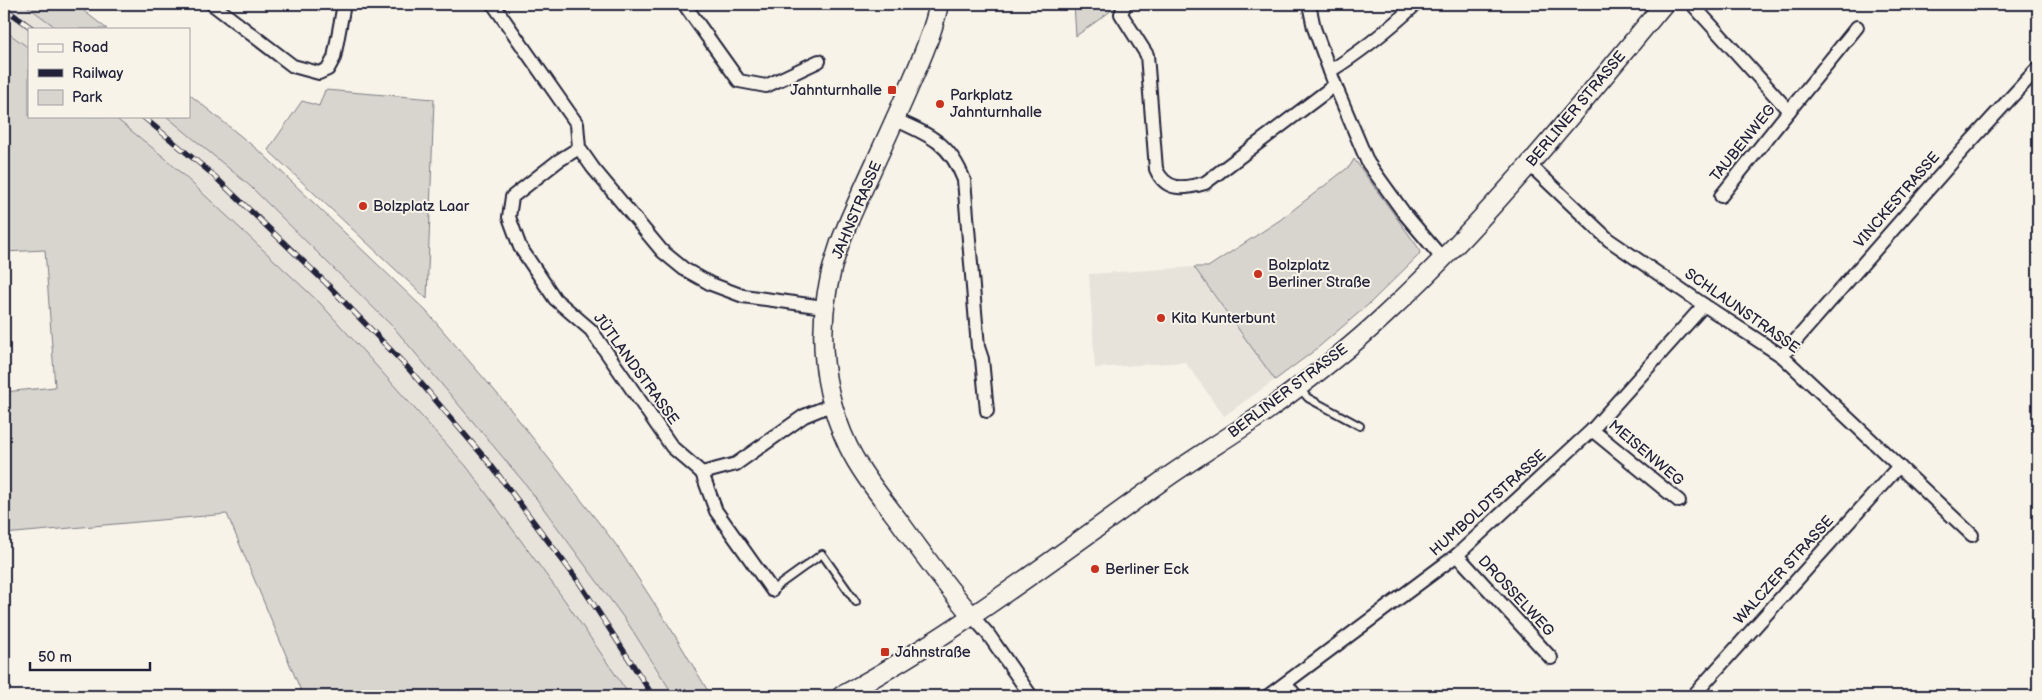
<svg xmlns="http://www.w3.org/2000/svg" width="2042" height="700" font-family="'Balsamiq Sans',sans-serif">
<rect width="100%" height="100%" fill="#f7f3e8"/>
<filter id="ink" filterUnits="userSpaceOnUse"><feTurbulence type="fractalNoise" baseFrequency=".02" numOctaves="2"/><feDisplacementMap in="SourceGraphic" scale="10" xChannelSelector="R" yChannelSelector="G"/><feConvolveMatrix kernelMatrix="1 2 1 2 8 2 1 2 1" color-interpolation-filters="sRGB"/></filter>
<g filter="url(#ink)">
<g fill="#e7e3db">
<path d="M 4,4 L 24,4 L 58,29 L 29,29 L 29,48 L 4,30 Z"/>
<path d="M 113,116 L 167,116 L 250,186 L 395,329 L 527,486 L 629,625 L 674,696 L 630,696 L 566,602 L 467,467 L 321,304 L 165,158 Z"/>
<path d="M 1194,267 L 1275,380 L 1224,416 L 1185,362 L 1095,368 L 1089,274 Z"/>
</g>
<g fill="#d8d5cf" stroke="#7d7c85">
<path d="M 24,4 L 75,4 L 107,29 L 58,29 Z"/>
<path d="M 1074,4 L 1117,4 L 1115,8 L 1076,36 Z"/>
<path d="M 4,30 L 29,48 L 29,116 L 113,116 L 165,158 L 321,304 L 467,467 L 566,602 L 630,696 L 280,696 L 301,691 L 227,514 L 4,534 L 4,392 L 55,387 L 45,250 L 4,252 Z"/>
<path d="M 325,90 L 434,99 L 427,299 L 268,150 L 302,101 L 319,106 Z"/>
<path d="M 189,94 L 264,155 L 426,311 L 507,405 L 617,546 L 671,629 L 711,696 L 674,696 L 629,625 L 527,486 L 395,329 L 250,186 L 166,116 L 189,116 Z"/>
<path d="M 1354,159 L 1420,250 L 1419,255 L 1369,304 L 1314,351 L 1275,380 L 1194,267 L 1208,267 L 1280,220 L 1350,166 Z"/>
</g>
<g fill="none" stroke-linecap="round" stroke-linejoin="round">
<defs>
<g id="lane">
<path d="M 1300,389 L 1308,398 L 1360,426"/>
<path d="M 772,590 L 822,554 L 856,602"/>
</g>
<g id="street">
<path d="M 212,4 L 293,66 L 319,73 L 328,69 L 334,58 L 344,4"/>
<path d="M 493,4 L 577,124 L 579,148 L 593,168 L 662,251 L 684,269 L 711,284 L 743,296 L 824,307"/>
<path d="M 684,4 L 739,81 L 766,86 L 819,61"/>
<path d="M 1125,4 L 1121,14 L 1147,55 L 1156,169 C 1166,192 1184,189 1205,183 L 1335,85"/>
<path d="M 1309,4 L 1314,28 L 1335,85 L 1368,163 L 1404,213 L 1442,258"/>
<path d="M 1692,4 L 1789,111 L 1857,27"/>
<path d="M 1330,71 C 1361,52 1389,29 1416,4"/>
<path d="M 896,120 C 930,135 950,143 964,180 L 978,347 L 982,359 L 987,411"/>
<path d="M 579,148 L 558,161 L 512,197 L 509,217 L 520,247 L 555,299 L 591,330 L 672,447 L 702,473 L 716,511 L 772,590"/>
<path d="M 1530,165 L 1609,240 L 1704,305 L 1782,356 L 1972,535"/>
<path d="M 1721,196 L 1789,111"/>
<path d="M 1782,356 L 1961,152 L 2038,68"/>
<path d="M 1592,430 L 1679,501"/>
<path d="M 702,473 L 736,464 L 804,416 L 831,405"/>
<path d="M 1457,555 L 1551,658"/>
<path d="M 972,616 L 988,634 L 1031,696"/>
<path d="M 1286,684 L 1296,696"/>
<path d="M 1268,696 L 1457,555 L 1592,430 L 1704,305"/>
<path d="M 1693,696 L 1899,466"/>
</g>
<g id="secondary">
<path d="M 939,4 C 933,32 922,58 910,85 C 890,132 868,177 848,223 C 816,295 814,374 848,446 C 861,473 881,497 899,521 C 922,553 946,586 972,616"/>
<path d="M 841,696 C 954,635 1057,556 1162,481 C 1194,458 1228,438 1261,415 C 1301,386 1348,350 1384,316 C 1487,221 1575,111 1664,4"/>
</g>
</defs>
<use href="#lane" stroke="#22223b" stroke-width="10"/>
<use href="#street" stroke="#22223b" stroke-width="16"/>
<use href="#secondary" stroke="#22223b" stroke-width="21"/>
<use href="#lane" stroke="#f7f3e8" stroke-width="6"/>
<use href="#street" stroke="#f7f3e8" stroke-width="12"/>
<use href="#secondary" stroke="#f7f3e8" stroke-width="18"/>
<defs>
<g id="rail">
<path d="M 4,8 L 33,29"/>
<path d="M 142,116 L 211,173 L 326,283 L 408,368 L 490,464 L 579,582 L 653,696"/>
</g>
</defs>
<use href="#rail" stroke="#22223b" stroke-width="5.5"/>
<use href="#rail" stroke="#f7f3e8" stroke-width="4" stroke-dasharray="11" stroke-linecap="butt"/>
</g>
</g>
<g fill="#c8321e" stroke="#f7f3e8" stroke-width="2">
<rect x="887" y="85" width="10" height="10" rx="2.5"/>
<circle cx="940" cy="104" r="5"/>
<circle cx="363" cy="206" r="5"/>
<circle cx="1258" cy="274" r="5"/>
<circle cx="1161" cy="318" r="5"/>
<circle cx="1095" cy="569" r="5"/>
<rect x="880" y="647" width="10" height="10" rx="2.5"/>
</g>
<g text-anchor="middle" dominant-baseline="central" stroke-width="4" stroke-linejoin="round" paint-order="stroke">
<g font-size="15" fill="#22223b" stroke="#f7f3e8" text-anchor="start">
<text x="882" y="90" text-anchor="end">Jahnturnhalle</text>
<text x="950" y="95">Parkplatz<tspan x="950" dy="17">Jahnturnhalle</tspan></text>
<text x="373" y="206">Bolzplatz Laar</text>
<text x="1268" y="265">Bolzplatz<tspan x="1268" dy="17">Berliner Straße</tspan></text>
<text x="1171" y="318">Kita Kunterbunt</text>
<text x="1105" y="569">Berliner Eck</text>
<text x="895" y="652">Jahnstraße</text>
</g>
<g font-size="15" fill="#22223b" stroke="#f7f3e8">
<text transform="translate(1576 109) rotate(-50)">BERLINER STRASSE</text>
<text transform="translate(1743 143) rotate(-51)">TAUBENWEG</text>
<text transform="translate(1897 200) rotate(-49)">VINCKESTRASSE</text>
<text transform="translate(857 210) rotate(-67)">JAHNSTRASSE</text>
<text transform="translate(1742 311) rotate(35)">SCHLAUNSTRASSE</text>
<text transform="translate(636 369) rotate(54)">JÜTLANDSTRASSE</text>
<text transform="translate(1288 391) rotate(-37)">BERLINER STRASSE</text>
<text transform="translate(1646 453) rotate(40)">MEISENWEG</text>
<text transform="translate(1488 503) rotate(-42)">HUMBOLDTSTRASSE</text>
<text transform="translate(1784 570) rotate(-48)">WALCZER STRASSE</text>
<text transform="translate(1516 596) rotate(47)">DROSSELWEG</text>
</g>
</g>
<rect width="2042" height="700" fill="none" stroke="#f7f3e8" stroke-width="20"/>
<rect x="10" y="10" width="2022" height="680" fill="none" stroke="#22223b" stroke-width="2" filter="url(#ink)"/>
<rect x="28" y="28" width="162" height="90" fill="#f7f3e8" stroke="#a29fa3"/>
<rect x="38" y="44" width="25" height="8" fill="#f7f3e8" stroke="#a29fa3"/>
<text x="72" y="52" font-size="15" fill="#22223b">Road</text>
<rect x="38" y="69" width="25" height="8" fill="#22223b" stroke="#a29fa3"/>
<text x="72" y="78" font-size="15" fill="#22223b">Railway</text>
<rect x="38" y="90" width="25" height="15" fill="#d8d5cf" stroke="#a29fa3"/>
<text x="72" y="102" font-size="15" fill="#22223b">Park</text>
<path d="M30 662v8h120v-8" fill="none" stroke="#22223b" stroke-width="2.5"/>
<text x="38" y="662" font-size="15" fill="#22223b" stroke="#f7f3e8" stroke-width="4" paint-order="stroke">50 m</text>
</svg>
